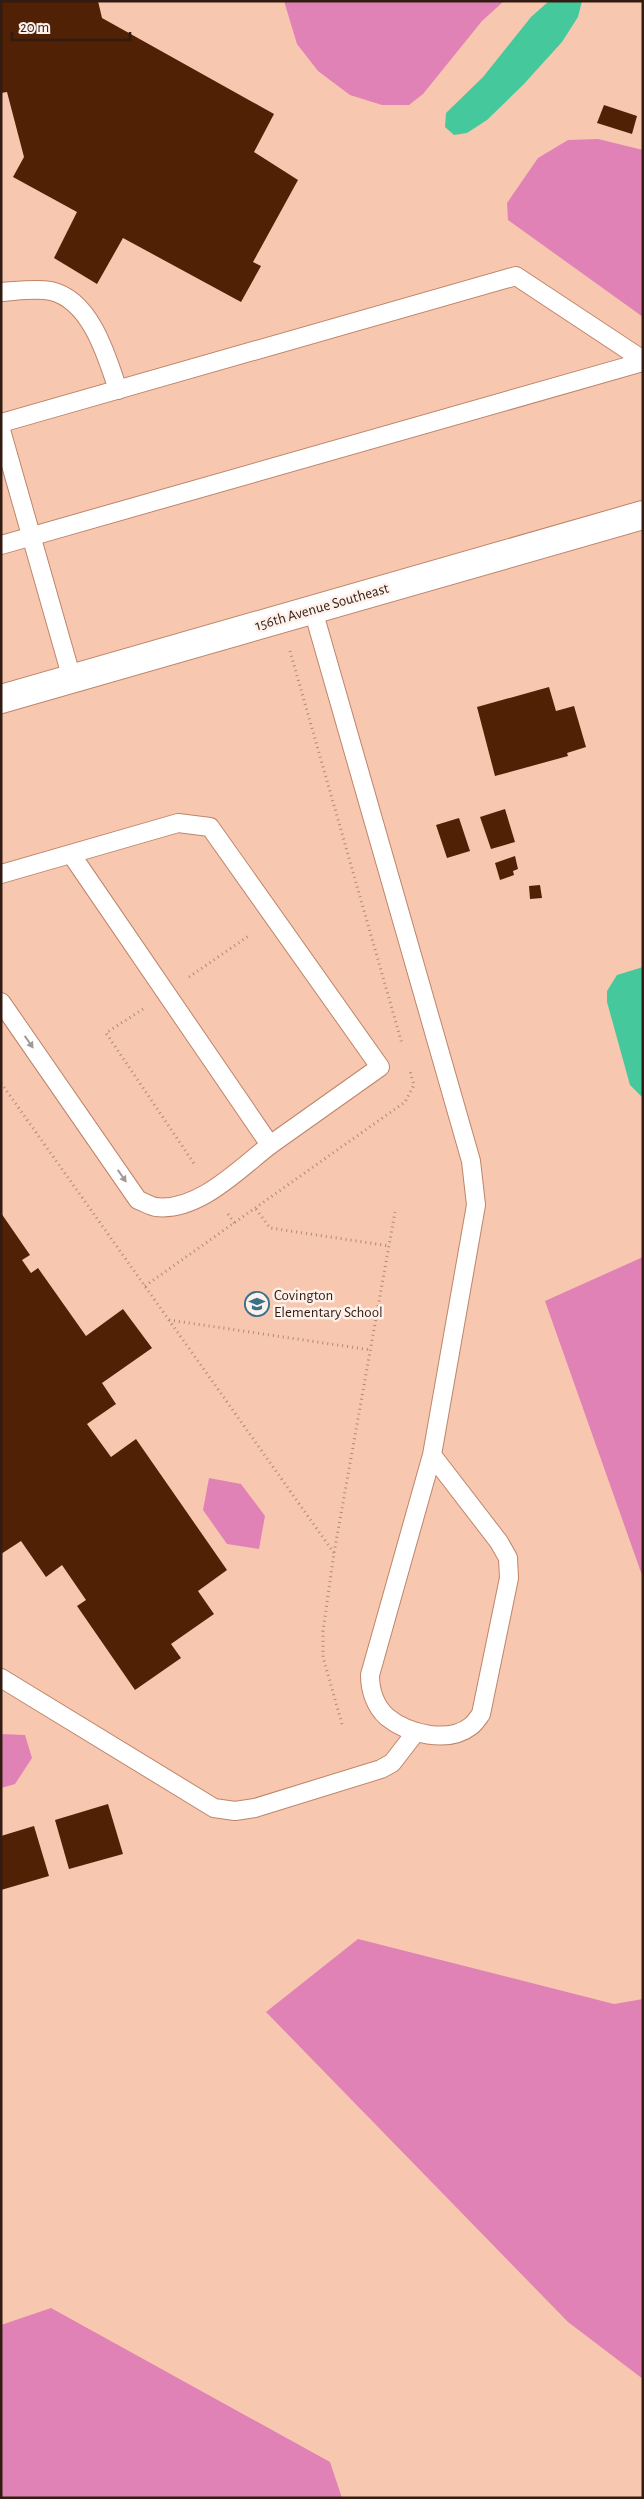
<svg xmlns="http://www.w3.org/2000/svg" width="644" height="2499" font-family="'Alegreya Sans',sans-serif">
<rect width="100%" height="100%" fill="#f8c7b0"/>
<g fill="#e082b6">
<path d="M 284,1 L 504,1 L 482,21 L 423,94 L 409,105 L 382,105 L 350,95 L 318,71 L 297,44 Z"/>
<path d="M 598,139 L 643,150 L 643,317 L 508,220 L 507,203 L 538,158 L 568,140 Z"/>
<path d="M 643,1257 L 643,1578 L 545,1301 Z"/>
<path d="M 209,1478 L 241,1484 L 265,1516 L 259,1549 L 227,1544 L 203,1510 Z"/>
<path d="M 1,1734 L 25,1735 L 32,1758 L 15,1784 L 1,1788 Z"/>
<path d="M 358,1939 L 614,2004 L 643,1999 L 643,2379 L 568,2322 L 266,2012 Z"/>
<path d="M 51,2308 L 330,2462 L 342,2498 L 1,2498 L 1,2325 Z"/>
</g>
<g fill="#45c99c">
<path d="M 549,1 L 582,1 L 578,17 L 562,42 L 523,85 L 487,120 L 467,133 L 454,135 L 445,127 L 446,113 L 483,77 L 531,17 Z"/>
<path d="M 643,967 L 643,1098 L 630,1085 L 607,1002 L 607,991 L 617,975 Z"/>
</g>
<g fill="#502105">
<path d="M 1,1 L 98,1 L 102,18 L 274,114 L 254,152 L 298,180 L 253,262 L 261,266 L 241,302 L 123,238 L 97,284 L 54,258 L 77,212 L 13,177 L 24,157 L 7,92 L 1,93 Z"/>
<path d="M 604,105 L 637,116 L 632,134 L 597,123 Z"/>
<path d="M 549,687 L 556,711 L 574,706 L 586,747 L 567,753 L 568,756 L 495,776 L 477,707 Z"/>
<path d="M 505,809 L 515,842 L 491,849 L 480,817 Z"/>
<path d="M 459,818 L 470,851 L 447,858 L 436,825 Z"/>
<path d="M 515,856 L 518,869 L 513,871 L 514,875 L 500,880 L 495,863 Z"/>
<path d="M 540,885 L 542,898 L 530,899 L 529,886 Z"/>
<path d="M 1,1213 L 30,1255 L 22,1260 L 31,1273 L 38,1268 L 86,1336 L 123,1309 L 152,1348 L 102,1383 L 116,1404 L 87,1424 L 111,1457 L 136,1439 L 227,1570 L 198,1591 L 214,1614 L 171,1644 L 181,1658 L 135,1690 L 77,1606 L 86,1600 L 62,1565 L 46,1577 L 21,1541 L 1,1554 Z"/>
<path d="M 108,1804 L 123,1854 L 69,1869 L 55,1820 Z"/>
<path d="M 34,1826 L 49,1876 L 1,1890 L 1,1836 Z"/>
</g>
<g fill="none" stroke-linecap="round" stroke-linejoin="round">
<defs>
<g id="service">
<path d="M 1,292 C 18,291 35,288 51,291 C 91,300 107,357 118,390"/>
<path d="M 1,423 L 516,276 L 643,360"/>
<path d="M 1,430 L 72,679"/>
<path d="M 1,545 L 643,362"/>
<path d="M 313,610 L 471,1161 L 476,1205 L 432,1455 L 370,1675 C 370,1690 375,1706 387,1717 C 408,1734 448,1744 471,1726 C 475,1723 478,1718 481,1714 L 509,1578 L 508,1558 L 499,1542 L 432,1455"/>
<path d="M 1,874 L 178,823 L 210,827 L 380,1067 L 270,1145 L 71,854"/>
<path d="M 1,1002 L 138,1200 C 144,1202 150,1206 156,1207 C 198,1212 239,1169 270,1145"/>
<path d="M 1,1678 L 214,1808 L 235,1811 L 255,1808 L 381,1769 L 392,1763 L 416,1732"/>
</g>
<path id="tertiary" d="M 1,699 L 643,515"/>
</defs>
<use href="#service" stroke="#be856a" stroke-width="20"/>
<use href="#tertiary" stroke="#be856a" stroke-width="30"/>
<g stroke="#b08976" stroke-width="3" stroke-dasharray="1 4" stroke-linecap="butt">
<path d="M 290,651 L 402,1044"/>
<path d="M 189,977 L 250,935"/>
<path d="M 143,1009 L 106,1033 L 195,1165"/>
<path d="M 1,1083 L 334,1553"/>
<path d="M 256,1209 L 270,1228 L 390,1246"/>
<path d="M 228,1214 L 235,1224"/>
<path d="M 145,1286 L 405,1102 L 414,1085 L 410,1071"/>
<path d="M 169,1320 L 371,1350"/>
<path d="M 342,1724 L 323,1657 L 323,1631 L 334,1553 L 395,1212"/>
</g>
<use href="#service" stroke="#fff" stroke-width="18"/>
<use href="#tertiary" stroke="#fff" stroke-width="28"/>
</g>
<defs><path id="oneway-solid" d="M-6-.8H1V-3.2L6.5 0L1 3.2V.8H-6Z" transform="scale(1.25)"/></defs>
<g fill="#a39994">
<use href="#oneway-solid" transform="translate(29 1042) rotate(55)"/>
<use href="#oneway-solid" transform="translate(122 1176) rotate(55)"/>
</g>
<defs>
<symbol id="school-ring" viewBox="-11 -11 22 22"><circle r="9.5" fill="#fef1eb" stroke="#37728a" stroke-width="1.5"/><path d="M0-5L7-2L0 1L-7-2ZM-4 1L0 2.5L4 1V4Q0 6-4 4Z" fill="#37728a"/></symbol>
</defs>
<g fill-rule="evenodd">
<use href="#school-ring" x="243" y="1290" width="28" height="28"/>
</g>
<g text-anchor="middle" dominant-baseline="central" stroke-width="5" stroke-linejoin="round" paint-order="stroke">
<g font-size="15" fill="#321c11" stroke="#fef1eb">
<text transform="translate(322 607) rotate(-16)">156th Avenue Southeast</text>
</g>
<g font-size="15" fill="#321c11" stroke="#fef1eb" text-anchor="start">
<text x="274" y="1295">Covington<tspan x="274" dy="17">Elementary School</tspan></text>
</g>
</g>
<rect width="644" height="2499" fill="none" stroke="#321c11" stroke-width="5"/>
<path d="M12 32v8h118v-8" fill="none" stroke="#321c11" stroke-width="2.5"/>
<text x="20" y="32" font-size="15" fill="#321c11" stroke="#fef1eb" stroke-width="4" paint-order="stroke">20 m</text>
</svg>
